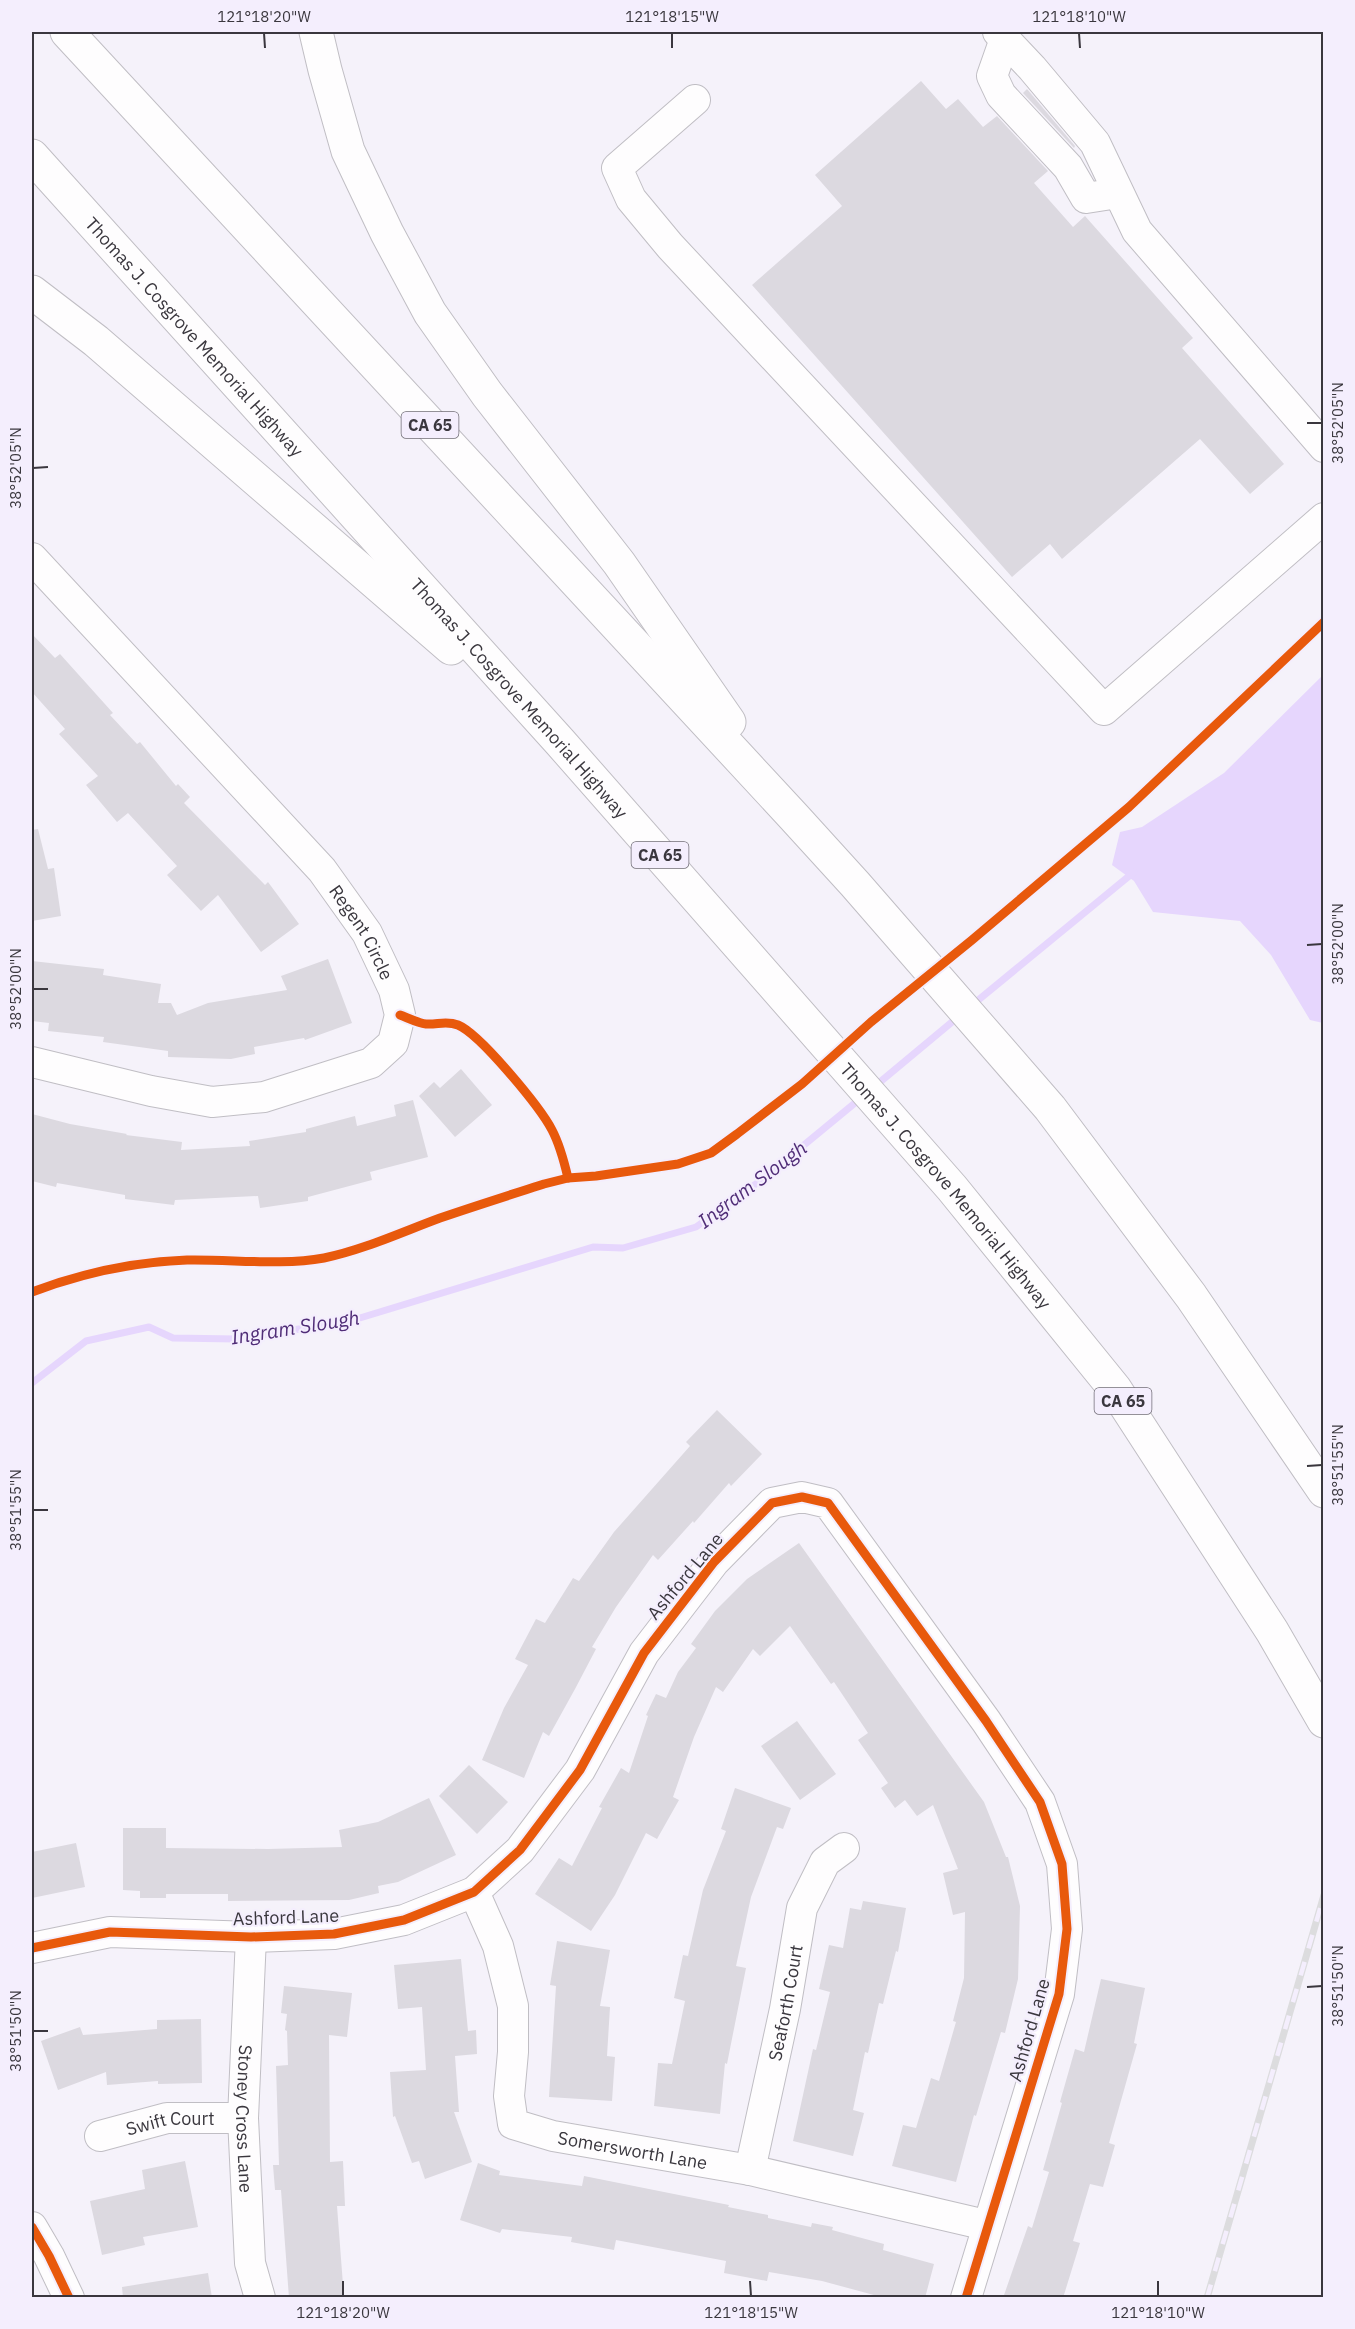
<svg xmlns="http://www.w3.org/2000/svg" width="1355" height="2329" font-family="'IBM Plex Sans',sans-serif">
<rect width="100%" height="100%" fill="#f5f2fa"/>
<path fill="#e6d6fd" d="M 1323,675 L 1323,1023 L 1310,1020 L 1271,955 L 1240,921 L 1153,912 L 1134,881 L 1112,865 L 1120,832 L 1142,827 L 1224,773 Z"/>
<g fill="none" stroke-linecap="round" stroke-linejoin="round">
<g stroke="#e6d6fd" stroke-width="7">
<path d="M 971,1006 L 1134,872"/>
<path d="M 874,1087 L 958,1017"/>
<path d="M 32,1383 L 86,1341 L 149,1327 L 173,1338 L 236,1339 L 350,1321 L 593,1247 L 623,1248 L 696,1227 L 764,1178 L 861,1098"/>
</g>
</g>
<g fill="#dcd9e0">
<path d="M 921,81 L 946,109 L 958,99 L 983,127 L 997,116 L 1048,171 L 1034,183 L 1073,227 L 1085,216 L 1193,338 L 1182,348 L 1284,464 L 1250,494 L 1200,439 L 1062,559 L 1050,544 L 1012,577 L 752,285 L 842,206 L 815,175 Z"/>
<path d="M 1027,89 L 1075,146 L 1074,148 L 1023,93 Z"/>
<path d="M 32,634 L 55,658 L 60,654 L 113,713 L 110,715 L 137,744 L 140,742 L 176,786 L 178,784 L 190,797 L 184,803 L 265,885 L 268,882 L 299,924 L 261,952 L 218,895 L 201,911 L 167,875 L 177,866 L 128,813 L 117,822 L 86,785 L 98,776 L 59,734 L 65,729 L 32,692 Z"/>
<path d="M 38,829 L 48,869 L 54,868 L 61,916 L 32,921 L 32,830 Z"/>
<path d="M 328,959 L 352,1023 L 305,1040 L 304,1038 L 254,1047 L 255,1054 L 231,1059 L 168,1057 L 168,1051 L 103,1042 L 104,1037 L 48,1031 L 49,1023 L 32,1021 L 32,961 L 104,969 L 103,975 L 161,984 L 158,1003 L 171,1003 L 177,1015 L 208,1003 L 287,990 L 281,976 Z"/>
<path d="M 461,1069 L 492,1105 L 455,1137 L 419,1096 L 434,1082 L 440,1088 Z"/>
<path d="M 413,1100 L 428,1157 L 370,1172 L 372,1180 L 308,1197 L 308,1201 L 260,1208 L 258,1196 L 175,1200 L 174,1205 L 125,1199 L 125,1195 L 57,1183 L 56,1187 L 32,1181 L 32,1114 L 70,1124 L 127,1134 L 126,1135 L 182,1142 L 181,1150 L 250,1146 L 249,1141 L 306,1132 L 306,1129 L 355,1116 L 357,1126 L 396,1116 L 394,1105 Z"/>
<path d="M 717,1410 L 762,1454 L 731,1486 L 729,1483 L 694,1523 L 693,1521 L 658,1560 L 653,1555 L 616,1607 L 592,1647 L 596,1649 L 575,1689 L 549,1736 L 543,1732 L 524,1778 L 482,1760 L 504,1708 L 528,1665 L 515,1659 L 536,1619 L 545,1623 L 573,1578 L 579,1581 L 614,1532 L 690,1446 L 686,1442 Z"/>
<path d="M 799,1543 L 984,1802 L 1006,1857 L 1008,1857 L 1020,1906 L 1018,1979 L 1005,2033 L 1001,2032 L 976,2116 L 974,2115 L 956,2182 L 892,2166 L 903,2125 L 916,2128 L 931,2078 L 939,2081 L 956,2022 L 953,2021 L 964,1978 L 965,1912 L 953,1915 L 943,1873 L 958,1869 L 933,1805 L 917,1816 L 905,1800 L 895,1808 L 881,1788 L 888,1783 L 858,1740 L 868,1733 L 834,1682 L 831,1684 L 790,1626 L 760,1656 L 753,1649 L 723,1692 L 716,1687 L 694,1737 L 673,1797 L 679,1800 L 657,1839 L 646,1833 L 615,1895 L 591,1931 L 535,1894 L 559,1858 L 572,1866 L 602,1808 L 599,1807 L 621,1768 L 629,1773 L 648,1716 L 646,1715 L 656,1694 L 666,1698 L 678,1672 L 696,1648 L 691,1644 L 715,1611 L 747,1579 Z"/>
<path d="M 797,1721 L 836,1774 L 800,1800 L 761,1746 Z"/>
<path d="M 469,1765 L 508,1802 L 477,1834 L 439,1796 Z"/>
<path d="M 735,1788 L 791,1808 L 783,1829 L 777,1827 L 751,1897 L 736,1966 L 746,1968 L 727,2064 L 725,2063 L 720,2114 L 654,2106 L 658,2063 L 672,2064 L 685,2001 L 674,1998 L 683,1955 L 688,1956 L 703,1890 L 726,1831 L 721,1829 Z"/>
<path d="M 429,1798 L 456,1855 L 398,1882 L 378,1886 L 379,1893 L 349,1900 L 228,1901 L 228,1894 L 166,1894 L 166,1898 L 140,1898 L 140,1891 L 123,1890 L 123,1828 L 166,1828 L 166,1848 L 268,1849 L 342,1847 L 339,1830 L 378,1822 Z"/>
<path d="M 76,1843 L 85,1887 L 32,1898 L 32,1852 Z"/>
<path d="M 863,1901 L 906,1908 L 898,1952 L 896,1951 L 883,2004 L 879,2003 L 868,2053 L 865,2052 L 853,2110 L 864,2113 L 853,2156 L 793,2141 L 813,2049 L 816,2050 L 830,1992 L 819,1989 L 829,1945 L 843,1948 L 850,1908 L 861,1910 Z"/>
<path d="M 557,1941 L 610,1950 L 600,2006 L 610,2007 L 607,2056 L 615,2057 L 612,2101 L 549,2097 L 556,1986 L 550,1985 Z"/>
<path d="M 461,1959 L 468,2031 L 476,2030 L 477,2054 L 455,2056 L 459,2112 L 454,2112 L 472,2162 L 425,2179 L 419,2161 L 412,2163 L 395,2116 L 393,2117 L 390,2072 L 426,2070 L 422,2007 L 398,2009 L 394,1965 Z"/>
<path d="M 1101,1979 L 1145,1988 L 1134,2043 L 1137,2044 L 1109,2143 L 1115,2145 L 1103,2187 L 1090,2184 L 1073,2241 L 1080,2243 L 1063,2298 L 1003,2298 L 1028,2226 L 1032,2228 L 1049,2172 L 1043,2170 L 1062,2103 L 1060,2102 L 1075,2049 L 1084,2052 Z"/>
<path d="M 284,1986 L 352,1993 L 347,2037 L 329,2035 L 330,2162 L 343,2161 L 345,2206 L 337,2206 L 344,2298 L 289,2298 L 281,2190 L 275,2190 L 273,2165 L 279,2165 L 276,2066 L 288,2065 L 287,2031 L 285,2030 L 287,2014 L 281,2013 Z"/>
<path d="M 201,2019 L 202,2083 L 158,2084 L 158,2081 L 107,2085 L 106,2072 L 58,2090 L 41,2041 L 80,2027 L 83,2035 L 157,2029 L 157,2020 Z"/>
<path d="M 185,2161 L 198,2227 L 143,2237 L 145,2245 L 102,2255 L 90,2201 L 145,2189 L 142,2170 Z"/>
<path d="M 478,2163 L 500,2171 L 499,2175 L 582,2186 L 584,2176 L 729,2205 L 728,2207 L 768,2215 L 768,2218 L 811,2227 L 812,2223 L 833,2227 L 832,2230 L 884,2244 L 883,2250 L 934,2264 L 925,2298 L 885,2298 L 822,2281 L 769,2272 L 767,2281 L 724,2273 L 726,2261 L 616,2240 L 614,2250 L 571,2242 L 572,2237 L 502,2229 L 500,2233 L 460,2220 Z"/>
<path d="M 208,2273 L 212,2298 L 123,2298 L 122,2287 Z"/>
</g>
<g fill="none" stroke-linecap="round" stroke-linejoin="round">
<defs>
<g id="minor">
<path d="M 998,32 L 1032,68 L 1095,143 L 1137,231 L 1324,447"/>
<path d="M 1005,39 L 992,76 L 1001,95 L 1068,167 L 1086,198 L 1118,193"/>
<path d="M 695,100 L 617,168 L 631,199 L 670,246 L 1104,710 L 1324,518"/>
<path id="s1" d="M 32,558 L 322,870 L 367,933 L 394,990 L 400,1015 L 393,1043 L 371,1063 L 264,1097 L 212,1102 L 151,1091 L 32,1062"/>
<path id="s2" d="M 474,1892 L 498,1946 L 513,2006 L 513,2052 L 509,2096 L 513,2124 L 553,2136 L 750,2170 L 986,2225"/>
<path id="s3" d="M 251,1937 L 243,2118 L 250,2263 L 260,2298"/>
<path d="M 32,1948 L 110,1932 L 251,1937 L 334,1934 L 404,1920 L 474,1892 L 520,1850 L 580,1770 L 644,1653 L 714,1562 L 772,1503 L 802,1497 L 828,1503 L 986,1721 L 1040,1802 L 1062,1864 L 1067,1929 L 1059,1994 L 966,2298"/>
<path id="s4" d="M 100,2136 L 167,2118 L 243,2118"/>
<path id="s5" d="M 750,2170 L 785,2009 L 802,1908 L 825,1862 L 844,1848"/>
<path d="M 32,2227 L 49,2256 L 69,2298"/>
</g>
<g id="highway">
<path d="M 67,32 L 794,817 L 855,884 L 1050,1108 L 1191,1296 L 1324,1491"/>
<path d="M 316,32 L 325,70 L 348,151 L 387,233 L 430,313 L 487,394 L 619,563 L 729,722"/>
<path id="s6" d="M 32,156 L 560,742 L 952,1188 L 1115,1389 L 1272,1631 L 1324,1721"/>
<path d="M 32,292 L 96,341 L 451,648"/>
</g>
</defs>
<use href="#minor" stroke="#c0bec4" stroke-width="32"/>
<use href="#highway" stroke="#c0bec4" stroke-width="35"/>
<use href="#minor" stroke="#fefdfe" stroke-width="30"/>
<use href="#highway" stroke="#fefdfe" stroke-width="33"/>
<defs>
<path id="rail" d="M 1207,2298 L 1324,1895"/>
</defs>
<use href="#rail" stroke="#dcdcde" stroke-width="7"/>
<use href="#rail" stroke="#f4eefd" stroke-width="4.5" stroke-dasharray="14" stroke-linecap="butt"/>
<defs>
<g id="cycleway">
<path d="M 400,1015 C 408,1018 418,1023 426,1024 C 437,1025 446,1020 458,1025 C 480,1034 540,1107 552,1130 C 560,1145 564,1161 568,1178"/>
<path d="M 32,1292 C 82,1273 133,1262 187,1260 C 231,1259 281,1266 324,1258 C 363,1250 402,1232 440,1218 C 475,1206 510,1195 544,1184 L 568,1178 L 596,1176 L 678,1164 L 711,1153 L 737,1134 L 802,1084 L 871,1022 L 972,940 L 1129,807 L 1324,622"/>
<path d="M 32,1948 L 110,1932 L 251,1937 L 334,1934 L 404,1920 L 474,1892 L 520,1850 L 580,1770 L 644,1653 L 714,1562 L 772,1503 L 802,1497 L 828,1503 L 986,1721 L 1040,1802 L 1062,1864 L 1067,1929 L 1059,1994 L 966,2298"/>
<path d="M 32,2227 L 49,2256 L 69,2298"/>
</g>
</defs>
<use href="#cycleway" stroke="#f4eefd" stroke-width="13"/>
<use href="#cycleway" stroke="#e8590c" stroke-width="9"/>
</g>
<path fill="none" stroke="#3a373e" stroke-width="2" d="M 264,33 L 265,48M 672,33 L 672,48M 1079,33 L 1080,48M 1307,423 L 1322,423M 33,468 L 48,467M 1307,945 L 1322,944M 33,989 L 48,989M 1307,1466 L 1322,1465M 33,1510 L 48,1510M 1307,1987 L 1322,1986M 33,2031 L 48,2031M 343,2281 L 343,2296M 750,2281 L 751,2296M 1158,2281 L 1158,2296"/>
<g text-anchor="middle" dominant-baseline="central" stroke-width="4.5" stroke-linejoin="round" paint-order="stroke">
<g fill="#f4eefd" stroke="#726e77" stroke-width="1.5">
<rect x="401.5" y="412" width="57" height="26" rx="4.5"/>
<rect x="631.5" y="842" width="57" height="26" rx="4.5"/>
<rect x="1094.5" y="1388" width="57" height="26" rx="4.5"/>
</g>
<g font-size="16" font-weight="bold" fill="#3a373e">
<text x="430" y="425">CA 65</text>
<text x="660" y="855">CA 65</text>
<text x="1123" y="1401">CA 65</text>
</g>
<g font-size="18" fill="#3a373e" stroke="#f4eefd">
<text stroke="none"><textPath href="#s6" startOffset="243">Thomas J. Cosgrove Memorial Highway</textPath></text>
<text stroke="none"><textPath href="#s6" startOffset="729">Thomas J. Cosgrove Memorial Highway</textPath></text>
<text stroke="none"><textPath href="#s1" startOffset="500">Regent Circle</textPath></text>
<text stroke="none"><textPath href="#s6" startOffset="1377">Thomas J. Cosgrove Memorial Highway</textPath></text>
<text transform="translate(685 1576) rotate(-50)">Ashford Lane</text>
<text transform="translate(286 1917) rotate(-2)">Ashford Lane</text>
<text stroke="none"><textPath href="#s5" startOffset="171">Seaforth Court</textPath></text>
<text transform="translate(1029 2030) rotate(-74)">Ashford Lane</text>
<text stroke="none"><textPath href="#s3" startOffset="182">Stoney Cross Lane</textPath></text>
<text stroke="none"><textPath href="#s4" startOffset="72">Swift Court</textPath></text>
<text stroke="none"><textPath href="#s2" startOffset="362">Somersworth Lane</textPath></text>
</g>
<g font-size="20" font-style="italic" fill="#502d77" stroke="#f4eefd">
<text transform="translate(752 1184) rotate(-37)">Ingram Slough</text>
<text transform="translate(295 1327) rotate(-9)">Ingram Slough</text>
</g>
</g>
<rect width="1355" height="2329" fill="none" stroke="#f4eefd" stroke-width="66"/>
<rect x="33" y="33" width="1289" height="2263" fill="none" stroke="#3a373e" stroke-width="2"/>
<g font-size="15" text-anchor="middle" fill="#3a373e">
<text x="264" y="22">121°18'20"W</text>
<text x="672" y="22">121°18'15"W</text>
<text x="1079" y="22">121°18'10"W</text>
<text transform="translate(1338 423) rotate(-90)" y="5">38°52'05"N</text>
<text transform="translate(16 468) rotate(-90)" y="5">38°52'05"N</text>
<text transform="translate(1338 944) rotate(-90)" y="5">38°52'00"N</text>
<text transform="translate(16 989) rotate(-90)" y="5">38°52'00"N</text>
<text transform="translate(1338 1465) rotate(-90)" y="5">38°51'55"N</text>
<text transform="translate(16 1510) rotate(-90)" y="5">38°51'55"N</text>
<text transform="translate(1338 1986) rotate(-90)" y="5">38°51'50"N</text>
<text transform="translate(16 2031) rotate(-90)" y="5">38°51'50"N</text>
<text x="343" y="2318">121°18'20"W</text>
<text x="751" y="2318">121°18'15"W</text>
<text x="1158" y="2318">121°18'10"W</text>
</g>
</svg>
